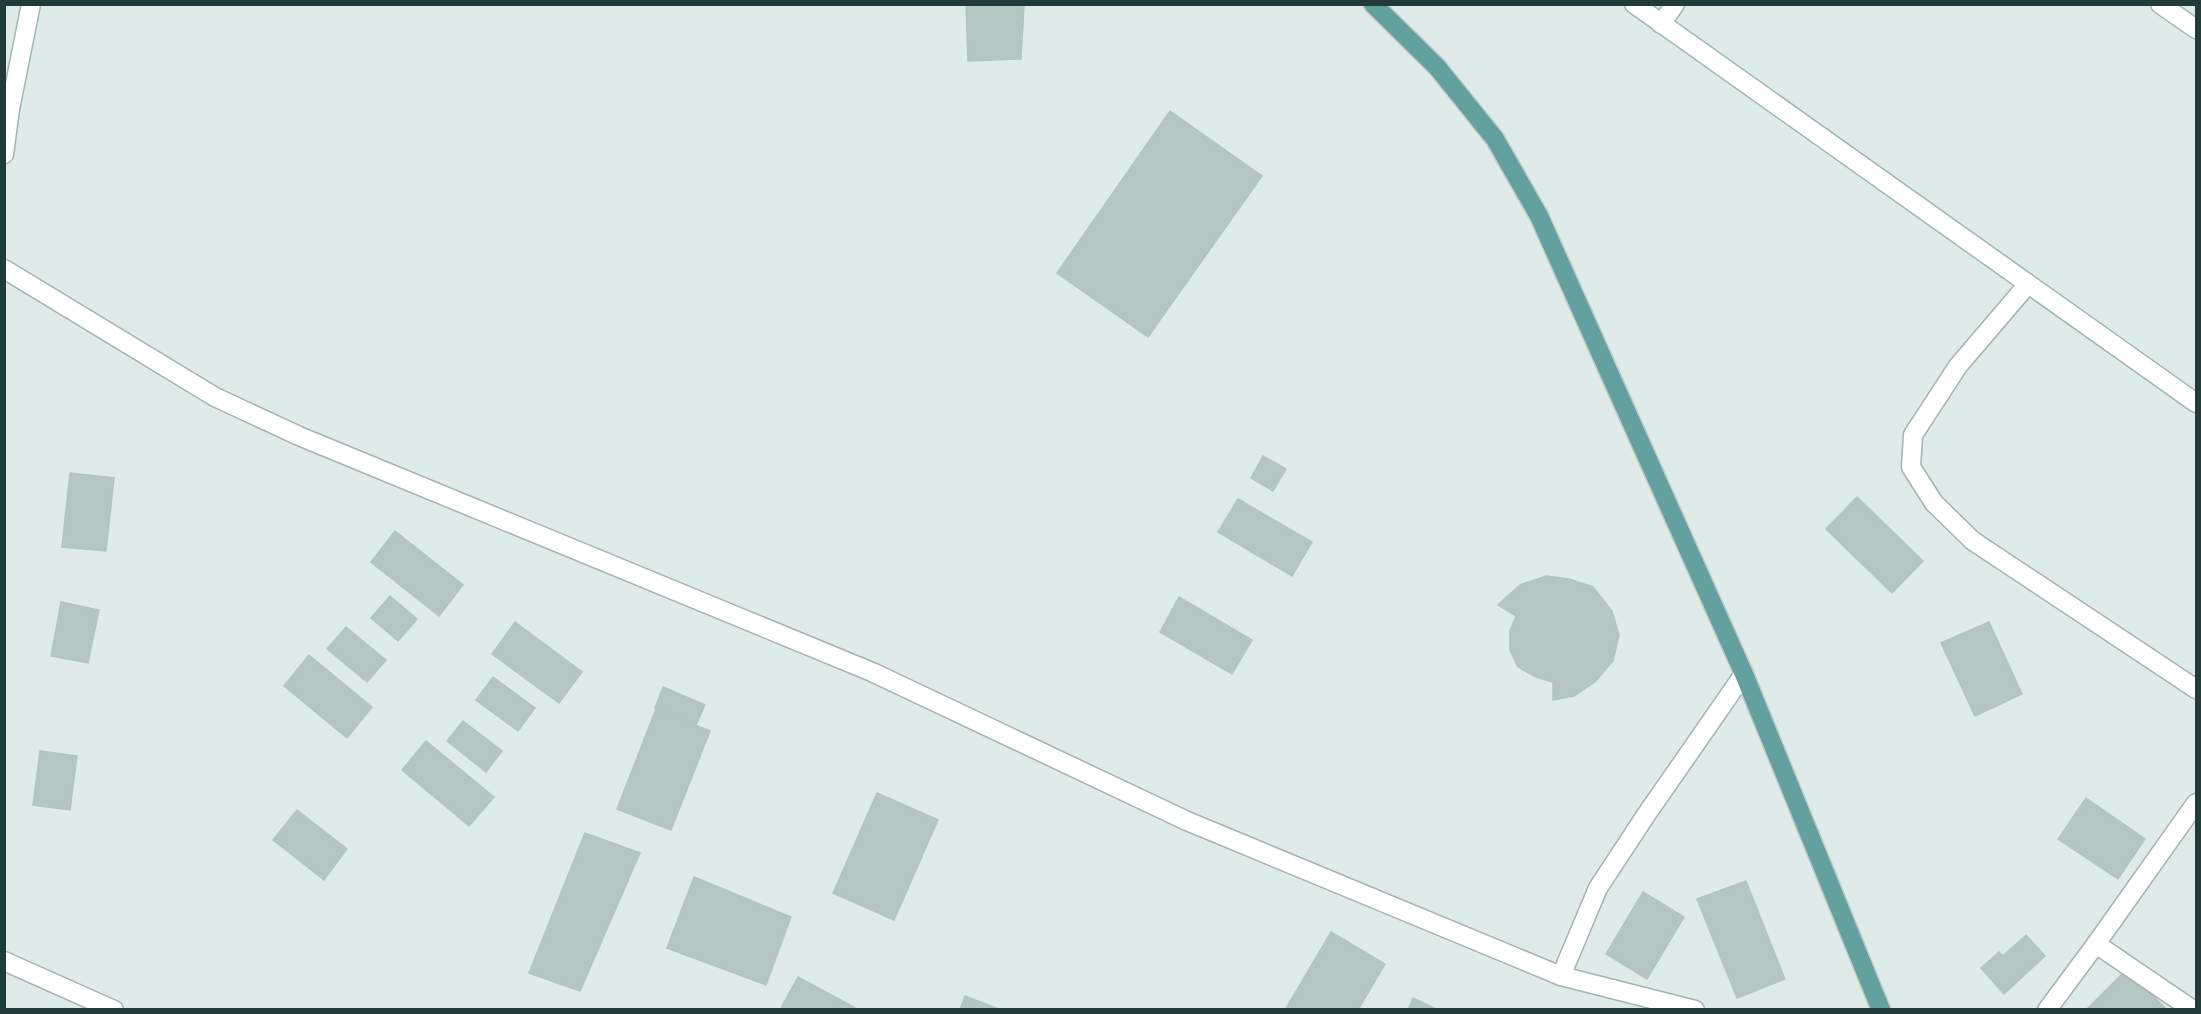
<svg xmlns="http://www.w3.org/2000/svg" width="2201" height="1014" font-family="'Source Sans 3',sans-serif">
<rect width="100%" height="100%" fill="#dfebe8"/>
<g fill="#b5c6c2" stroke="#b2c5c1" stroke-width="1.5">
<path d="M 966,4 L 1024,5 L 1021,59 L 968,61 Z"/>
<path d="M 1170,111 L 1262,176 L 1148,337 L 1057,273 Z"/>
<path d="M 1263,456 L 1286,469 L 1273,491 L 1251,478 Z"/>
<path d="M 70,473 L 114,478 L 106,551 L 62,547 Z"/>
<path d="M 1857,497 L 1923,561 L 1892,593 L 1826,529 Z"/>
<path d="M 1238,499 L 1312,542 L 1292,576 L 1218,532 Z"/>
<path d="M 395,531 L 463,585 L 439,616 L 371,562 Z"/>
<path d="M 1546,576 L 1569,579 L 1593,587 L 1612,611 L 1619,635 L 1613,661 L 1595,682 L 1574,696 L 1553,700 L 1553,682 L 1536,677 L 1518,667 L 1510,650 L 1510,631 L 1516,616 L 1498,605 L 1520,585 Z"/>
<path d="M 390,596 L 417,619 L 398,641 L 371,618 Z"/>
<path d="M 1179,597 L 1252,640 L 1232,674 L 1160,632 Z"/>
<path d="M 61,602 L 99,610 L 88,663 L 51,656 Z"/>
<path d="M 515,622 L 582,672 L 559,703 L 492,654 Z"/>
<path d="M 1989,622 L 2022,694 L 1975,716 L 1941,643 Z"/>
<path d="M 346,627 L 386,660 L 367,682 L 327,649 Z"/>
<path d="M 309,655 L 372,707 L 347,738 L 284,686 Z"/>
<path d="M 493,677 L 535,708 L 518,731 L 476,700 Z"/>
<path d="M 663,687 L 705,705 L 696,725 L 655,708 Z"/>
<path d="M 656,709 L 710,731 L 671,830 L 617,809 Z"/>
<path d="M 463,721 L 502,751 L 486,772 L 447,741 Z"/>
<path d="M 426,741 L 494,797 L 469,826 L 402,770 Z"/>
<path d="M 40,751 L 77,756 L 70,810 L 33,805 Z"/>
<path d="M 877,793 L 938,820 L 894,920 L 833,893 Z"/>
<path d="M 2086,798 L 2145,839 L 2118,879 L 2058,839 Z"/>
<path d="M 297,810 L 347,849 L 324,880 L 273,840 Z"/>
<path d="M 585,833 L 640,853 L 580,991 L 529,973 Z"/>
<path d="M 694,877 L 791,917 L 766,985 L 667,948 Z"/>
<path d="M 1746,881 L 1785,979 L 1737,998 L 1697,899 Z"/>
<path d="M 1643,892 L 1684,917 L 1647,979 L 1606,954 Z"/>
<path d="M 1331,932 L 1385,964 L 1358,1010 L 1285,1010 Z"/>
<path d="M 2026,935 L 2045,956 L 2004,994 L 1981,968 L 1999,952 L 2003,956 Z"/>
<path d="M 2127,969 L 2167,1010 L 2086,1010 Z"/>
<path d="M 798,977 L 859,1010 L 780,1010 Z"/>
<path d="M 965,996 L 1001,1010 L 960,1010 Z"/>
<path d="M 1413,998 L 1438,1010 L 1408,1010 Z"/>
</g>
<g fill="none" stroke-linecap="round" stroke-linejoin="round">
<defs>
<g id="street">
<path d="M 2160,4 L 2196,29"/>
<path d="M 1661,24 L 1675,4"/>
<path d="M 4,154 L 10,109"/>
<path d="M 4,269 L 215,397 L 299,436 L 872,672 L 1187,821 L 1561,976 L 1695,1010"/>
<path d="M 2028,284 L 1958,366 L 1913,435 L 1911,467 L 1934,503 L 1973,541 L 2196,689"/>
<path d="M 2096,944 L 2193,1010"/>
<path d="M 4,961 L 114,1010"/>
<path d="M 1561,976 L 1598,888 L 1646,815 L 1744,674"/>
<path d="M 2047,1010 L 2096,944 L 2196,803"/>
</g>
<g id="secondary">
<path d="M 1634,4 L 2196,403"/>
<path d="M 4,116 L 10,109 L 31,4"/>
</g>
<path id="primary" d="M 1373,4 L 1437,67 L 1495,139 L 1539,216 L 1744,674 L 1881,1010"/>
</defs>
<use href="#street" stroke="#a2b3b0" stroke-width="21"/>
<use href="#secondary" stroke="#9eb7b3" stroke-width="21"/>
<use href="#primary" stroke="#c1c8c8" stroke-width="21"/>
<use href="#street" stroke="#fff" stroke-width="18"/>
<use href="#secondary" stroke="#fff" stroke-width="18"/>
<use href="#primary" stroke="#63a19e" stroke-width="18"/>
</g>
<rect width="2201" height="1014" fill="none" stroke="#203b3a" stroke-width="12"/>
</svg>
